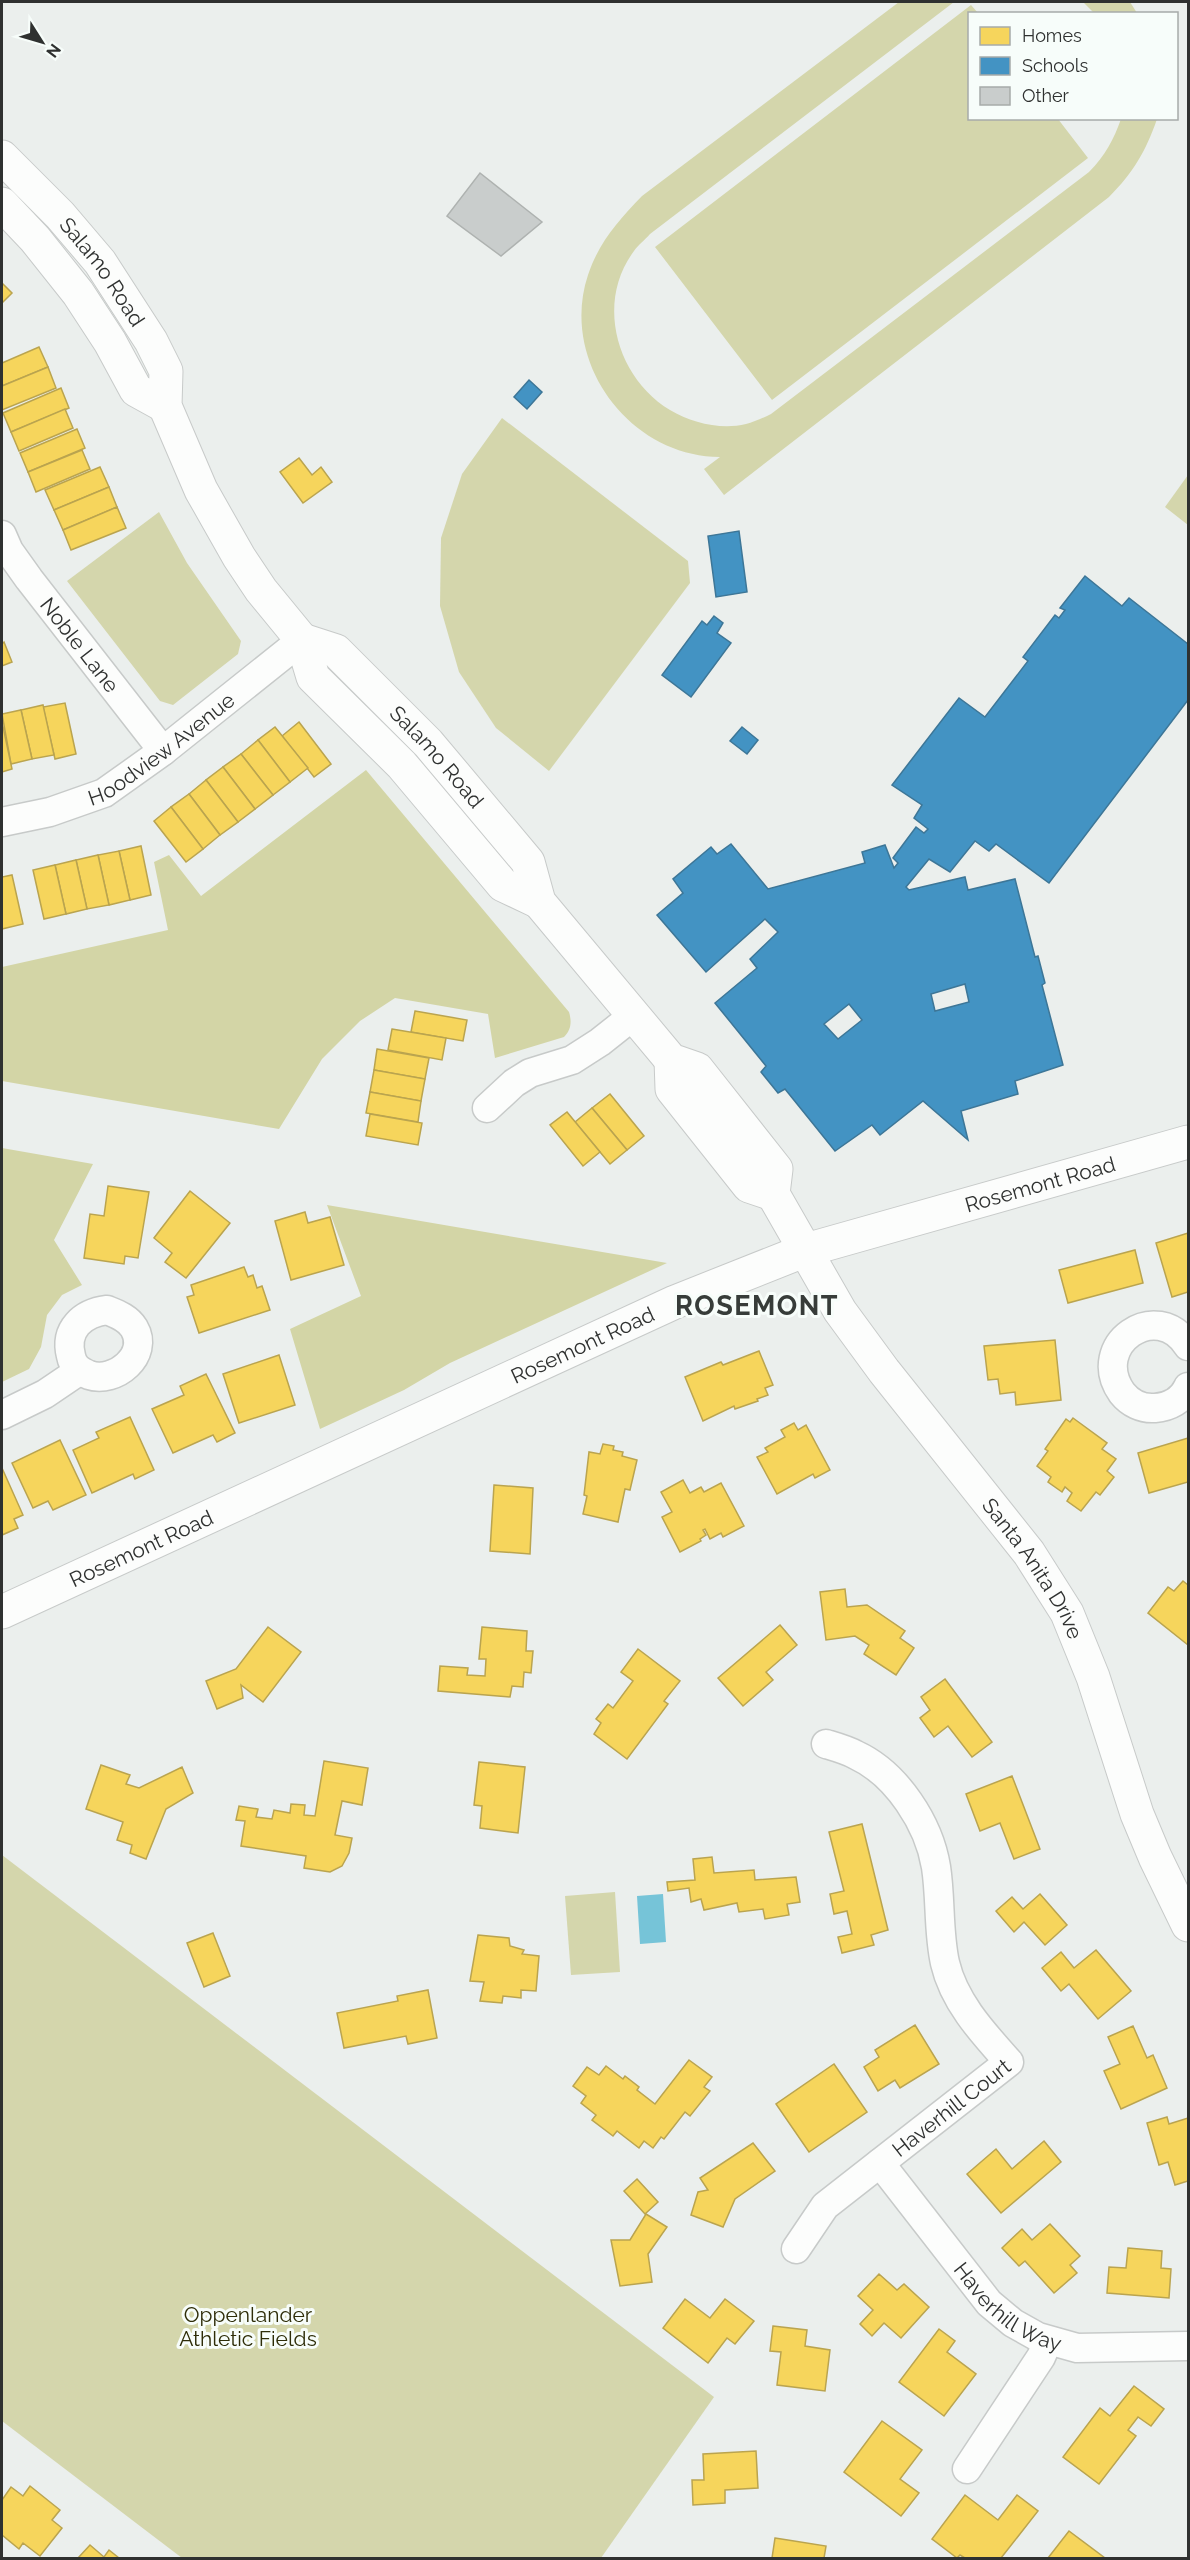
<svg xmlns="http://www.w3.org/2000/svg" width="1190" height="2560" font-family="Raleway,sans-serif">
<rect width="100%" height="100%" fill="#ebefed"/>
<g fill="#d4d6ac">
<path d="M 899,2 L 954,2 L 650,234 C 645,240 638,245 634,251 C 595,303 617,378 670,410 C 692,423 721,430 746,424 C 754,422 763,418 771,414 L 1089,172 C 1105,156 1114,139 1121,119 L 1157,119 C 1146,151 1133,173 1109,197 L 724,495 L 704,469 L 720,457 C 630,457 559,362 588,275 C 599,242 618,221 642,196 Z"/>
<path d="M 1083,2 L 1130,2 L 1137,13 L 1094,13 Z"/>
<path d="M 971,5 L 978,13 L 970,14 L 970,118 L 1058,119 L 1088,158 L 772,400 L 655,247 Z"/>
<path d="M 502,418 L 688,561 L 690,583 L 549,771 L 496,728 L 459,672 L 440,606 L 441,538 L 462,474 Z"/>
<path d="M 1188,475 L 1188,525 L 1165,507 Z"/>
<path d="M 159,512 L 187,563 L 241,641 L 238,654 L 173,705 L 160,701 L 67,581 Z"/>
<path d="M 2,1855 L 714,2397 L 601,2558 L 182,2558 L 2,2421 Z"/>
<path d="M 615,1892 L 620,1972 L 571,1975 L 565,1896 Z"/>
</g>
<g fill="#d3d5a6">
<path d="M 366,770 L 569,1012 C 572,1022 571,1030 564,1037 L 495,1058 L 488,1014 L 395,998 L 360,1021 L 322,1059 L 279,1129 L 2,1081 L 2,967 L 168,930 L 154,862 L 169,855 L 201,896 Z"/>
<path d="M 2,1148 L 93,1164 L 54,1240 L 82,1285 L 62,1295 L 47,1315 L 41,1347 L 29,1369 L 2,1382 Z"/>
<path d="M 327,1205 L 667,1263 L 450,1363 L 404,1390 L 320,1429 L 290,1329 L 361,1296 Z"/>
</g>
<path fill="#76c4d8" d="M 663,1894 L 666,1942 L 640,1944 L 637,1896 Z"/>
<g fill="#f6d55c" stroke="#baa44f" stroke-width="1.5">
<path d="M 2,283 L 12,293 L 2,303 Z"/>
<path d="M 39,347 L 48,367 L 2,386 L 2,363 Z"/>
<path d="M 48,367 L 56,388 L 2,410 L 2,386 Z"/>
<path d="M 61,388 L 69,408 L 11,432 L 3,413 Z"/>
<path d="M 65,409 L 73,428 L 19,451 L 11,432 Z"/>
<path d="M 77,429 L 85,448 L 28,472 L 20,453 Z"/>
<path d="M 82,450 L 90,469 L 36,492 L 28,472 Z"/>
<path d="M 299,458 L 312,475 L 321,467 L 332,482 L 303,503 L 280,472 Z"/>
<path d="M 100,467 L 109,487 L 54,510 L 45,490 Z"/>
<path d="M 109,487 L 117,507 L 63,530 L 54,510 Z"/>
<path d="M 117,507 L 126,528 L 71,550 L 63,530 Z"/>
<path d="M 4,642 L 12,662 L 2,666 L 2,644 Z"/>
<path d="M 65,703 L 76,754 L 55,759 L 43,707 Z"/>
<path d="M 43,705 L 54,755 L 32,759 L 21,710 Z"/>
<path d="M 21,710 L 32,759 L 11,764 L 2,714 Z"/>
<path d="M 2,722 L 12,769 L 2,772 Z"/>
<path d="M 299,722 L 331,764 L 314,777 L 282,736 Z"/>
<path d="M 275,727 L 308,768 L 290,782 L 258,740 Z"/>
<path d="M 258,740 L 290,782 L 273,795 L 241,754 Z"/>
<path d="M 241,754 L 273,795 L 255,809 L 223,767 Z"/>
<path d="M 223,767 L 255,809 L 238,822 L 206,780 Z"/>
<path d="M 206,780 L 238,822 L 220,835 L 189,794 Z"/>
<path d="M 189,794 L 220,835 L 203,849 L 171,807 Z"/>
<path d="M 171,807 L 203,849 L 186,862 L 154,821 Z"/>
<path d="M 141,846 L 151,895 L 130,900 L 119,851 Z"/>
<path d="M 119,851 L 130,900 L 109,905 L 98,855 Z"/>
<path d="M 98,855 L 109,905 L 87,909 L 76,860 Z"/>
<path d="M 76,860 L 87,909 L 66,914 L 55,865 Z"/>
<path d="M 55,865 L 66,914 L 44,919 L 33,870 Z"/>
<path d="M 12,875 L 23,924 L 2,929 L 2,877 Z"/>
<path d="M 415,1011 L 467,1020 L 463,1041 L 411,1032 Z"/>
<path d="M 392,1029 L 446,1038 L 442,1060 L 388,1050 Z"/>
<path d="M 377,1049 L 429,1058 L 425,1079 L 374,1070 Z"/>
<path d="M 374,1070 L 425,1079 L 421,1101 L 370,1092 Z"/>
<path d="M 370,1092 L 421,1101 L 418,1122 L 366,1113 Z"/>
<path d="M 610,1094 L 644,1136 L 627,1150 L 592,1108 Z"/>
<path d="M 592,1108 L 627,1150 L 610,1164 L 575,1122 Z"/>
<path d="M 567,1112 L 600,1152 L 583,1166 L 550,1125 Z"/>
<path d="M 370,1114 L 422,1123 L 418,1145 L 366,1136 Z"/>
<path d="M 108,1186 L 149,1192 L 138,1258 L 125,1256 L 124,1264 L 84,1258 L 90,1214 L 104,1216 Z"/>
<path d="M 190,1191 L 230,1223 L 186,1278 L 165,1262 L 172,1253 L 154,1238 Z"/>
<path d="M 305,1212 L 308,1223 L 330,1217 L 344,1265 L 291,1280 L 275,1221 Z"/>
<path d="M 1188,1233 L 1188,1292 L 1172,1297 L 1156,1243 Z"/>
<path d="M 1135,1250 L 1143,1283 L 1068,1303 L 1059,1270 Z"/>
<path d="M 244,1267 L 248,1277 L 253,1275 L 257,1288 L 262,1286 L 270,1310 L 199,1333 L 187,1297 L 194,1295 L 191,1285 Z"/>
<path d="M 1055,1340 L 1061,1400 L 1016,1405 L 1015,1392 L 1000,1394 L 998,1379 L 988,1380 L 984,1346 Z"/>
<path d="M 759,1351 L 773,1385 L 765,1388 L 768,1395 L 757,1399 L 758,1401 L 735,1409 L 734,1406 L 703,1421 L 685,1377 L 721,1362 L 723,1365 Z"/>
<path d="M 279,1355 L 295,1405 L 239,1423 L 223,1374 Z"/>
<path d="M 206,1374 L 235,1433 L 217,1442 L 213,1435 L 173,1453 L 152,1409 L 184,1395 L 180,1386 Z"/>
<path d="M 130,1417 L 154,1470 L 135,1479 L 133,1474 L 92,1493 L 73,1450 L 99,1438 L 96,1432 Z"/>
<path d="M 1073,1418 L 1107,1443 L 1102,1449 L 1116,1459 L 1107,1471 L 1114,1477 L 1100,1495 L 1096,1492 L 1081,1511 L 1067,1501 L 1072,1493 L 1065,1487 L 1062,1492 L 1048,1482 L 1051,1477 L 1037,1466 L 1048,1451 L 1045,1449 L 1066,1419 L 1070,1422 Z"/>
<path d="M 794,1423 L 798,1430 L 806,1425 L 830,1470 L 815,1478 L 813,1474 L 777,1494 L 757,1457 L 768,1452 L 765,1448 L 785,1437 L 781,1430 Z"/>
<path d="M 1188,1438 L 1188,1482 L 1149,1493 L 1138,1453 Z"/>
<path d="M 60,1440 L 86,1495 L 53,1510 L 48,1501 L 33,1508 L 12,1463 Z"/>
<path d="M 603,1444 L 614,1446 L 613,1450 L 623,1452 L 622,1456 L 637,1460 L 630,1490 L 625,1489 L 618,1522 L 583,1514 L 587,1496 L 584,1495 L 589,1452 L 600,1454 Z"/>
<path d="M 2,1468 L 23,1515 L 14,1519 L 18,1528 L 2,1535 Z"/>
<path d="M 683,1480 L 690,1493 L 701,1487 L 704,1492 L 721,1483 L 744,1526 L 723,1537 L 721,1533 L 710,1539 L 705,1529 L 703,1530 L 706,1535 L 700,1539 L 701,1541 L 680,1552 L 662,1517 L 672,1512 L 661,1492 Z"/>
<path d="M 494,1485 L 533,1488 L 530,1554 L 490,1551 Z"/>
<path d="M 1183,1581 L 1188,1585 L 1188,1645 L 1148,1613 L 1168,1587 L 1174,1591 Z"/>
<path d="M 845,1589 L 847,1607 L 867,1605 L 905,1631 L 900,1638 L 914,1648 L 896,1675 L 864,1654 L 869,1645 L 855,1636 L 826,1640 L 820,1592 Z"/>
<path d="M 780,1625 L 797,1645 L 766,1672 L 773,1680 L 743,1706 L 718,1678 Z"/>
<path d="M 268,1627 L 301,1652 L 263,1702 L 241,1685 L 243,1698 L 217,1709 L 206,1681 L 236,1669 Z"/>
<path d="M 482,1627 L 527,1631 L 526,1651 L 533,1651 L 531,1673 L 524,1672 L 523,1687 L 512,1686 L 510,1697 L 438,1691 L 440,1666 L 468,1668 L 467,1675 L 485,1676 L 486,1659 L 479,1659 Z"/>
<path d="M 638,1649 L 680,1681 L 664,1701 L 668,1704 L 627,1759 L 594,1734 L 601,1723 L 596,1719 L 608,1704 L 613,1708 L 633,1681 L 621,1672 Z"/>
<path d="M 945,1679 L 992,1742 L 972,1757 L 948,1726 L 934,1737 L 920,1718 L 930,1710 L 921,1697 Z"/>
<path d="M 324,1761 L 368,1768 L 362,1805 L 342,1801 L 335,1835 L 352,1838 L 349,1853 L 342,1866 L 330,1872 L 304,1868 L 306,1856 L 241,1846 L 245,1821 L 236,1820 L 239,1806 L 258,1809 L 256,1817 L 272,1819 L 274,1810 L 290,1813 L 291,1804 L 305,1805 L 304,1815 L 315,1816 Z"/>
<path d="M 479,1762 L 525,1767 L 518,1833 L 480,1828 L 482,1806 L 474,1805 Z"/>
<path d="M 101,1765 L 130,1775 L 126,1784 L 139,1788 L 182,1767 L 193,1793 L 166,1809 L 146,1859 L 130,1853 L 132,1845 L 117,1840 L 123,1822 L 86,1809 Z"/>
<path d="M 1012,1776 L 1040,1849 L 1014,1859 L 1000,1823 L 980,1831 L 966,1794 Z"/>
<path d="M 862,1824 L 888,1930 L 871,1935 L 874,1945 L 842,1953 L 838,1937 L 852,1934 L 847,1911 L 834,1914 L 830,1894 L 844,1891 L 829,1832 Z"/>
<path d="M 712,1857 L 714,1873 L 754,1870 L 755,1880 L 796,1877 L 800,1902 L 787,1904 L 789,1915 L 765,1919 L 763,1909 L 739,1912 L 737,1903 L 704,1910 L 701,1899 L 691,1902 L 689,1888 L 668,1891 L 667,1882 L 695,1880 L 693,1859 Z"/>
<path d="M 1040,1894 L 1067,1925 L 1045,1945 L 1024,1922 L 1014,1932 L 996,1911 L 1012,1897 L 1023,1909 Z"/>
<path d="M 213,1933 L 230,1976 L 204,1987 L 187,1943 Z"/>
<path d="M 478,1935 L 509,1938 L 510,1946 L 524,1950 L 522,1954 L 539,1956 L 536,1991 L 521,1990 L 521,1998 L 503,1996 L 502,2003 L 480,2001 L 484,1982 L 470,1981 Z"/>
<path d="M 1096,1950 L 1131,1991 L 1098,2019 L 1069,1984 L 1061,1991 L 1042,1968 L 1061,1952 L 1074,1968 Z"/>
<path d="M 428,1990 L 437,2038 L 408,2044 L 406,2036 L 344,2048 L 337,2013 L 398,2001 L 397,1996 Z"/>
<path d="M 915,2025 L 939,2064 L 900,2088 L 895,2080 L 878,2091 L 864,2067 L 879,2057 L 875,2050 Z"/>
<path d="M 1133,2026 L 1147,2058 L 1153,2055 L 1167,2088 L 1121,2109 L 1104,2071 L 1120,2064 L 1108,2037 Z"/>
<path d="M 689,2060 L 712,2077 L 704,2087 L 710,2091 L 690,2116 L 685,2112 L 664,2139 L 661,2137 L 653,2148 L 644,2141 L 639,2148 L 617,2131 L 613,2136 L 592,2120 L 596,2115 L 581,2103 L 586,2096 L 573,2086 L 587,2067 L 599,2075 L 606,2066 L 623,2079 L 625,2076 L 639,2087 L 637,2090 L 655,2104 Z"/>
<path d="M 834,2064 L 867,2112 L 809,2152 L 776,2104 Z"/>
<path d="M 1167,2117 L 1169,2124 L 1188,2118 L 1188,2181 L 1175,2185 L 1168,2162 L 1159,2165 L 1147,2123 Z"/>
<path d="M 1044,2141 L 1061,2162 L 1001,2213 L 967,2174 L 996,2149 L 1012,2169 Z"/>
<path d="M 753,2143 L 775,2171 L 735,2199 L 723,2227 L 691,2215 L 698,2192 L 708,2190 L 700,2178 Z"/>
<path d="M 637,2179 L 658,2202 L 645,2214 L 624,2191 Z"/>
<path d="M 646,2214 L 667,2227 L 648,2254 L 652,2282 L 620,2286 L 611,2240 L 630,2240 Z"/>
<path d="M 1050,2224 L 1080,2256 L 1070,2265 L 1077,2273 L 1054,2293 L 1025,2261 L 1019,2266 L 1002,2248 L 1022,2229 L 1032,2240 Z"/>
<path d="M 1128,2248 L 1162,2251 L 1161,2268 L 1171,2269 L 1169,2298 L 1107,2293 L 1109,2267 L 1126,2268 Z"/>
<path d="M 879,2274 L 897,2290 L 904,2284 L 929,2307 L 901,2338 L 884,2323 L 872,2336 L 860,2324 L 873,2310 L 858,2296 Z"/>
<path d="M 685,2299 L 710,2318 L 725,2299 L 754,2321 L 735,2344 L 727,2338 L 708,2363 L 663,2328 Z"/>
<path d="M 773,2326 L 807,2330 L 805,2346 L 830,2350 L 825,2391 L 777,2385 L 781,2352 L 770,2351 Z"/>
<path d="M 939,2329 L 955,2341 L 947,2352 L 976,2374 L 944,2416 L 899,2382 Z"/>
<path d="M 1134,2386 L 1164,2409 L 1151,2426 L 1138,2417 L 1128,2430 L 1136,2436 L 1099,2484 L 1063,2457 L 1100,2408 L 1110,2416 Z"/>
<path d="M 882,2421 L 922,2450 L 900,2479 L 919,2493 L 901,2516 L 844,2472 Z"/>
<path d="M 756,2451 L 758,2488 L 725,2490 L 725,2503 L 693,2505 L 692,2480 L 704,2480 L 703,2454 Z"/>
<path d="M 30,2486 L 60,2510 L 52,2520 L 62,2528 L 40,2556 L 23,2543 L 19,2549 L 2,2535 L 2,2500 L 11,2487 L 23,2496 Z"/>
<path d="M 965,2495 L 998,2520 L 1017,2495 L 1038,2511 L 1001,2558 L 965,2558 L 960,2555 L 957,2558 L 932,2539 Z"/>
<path d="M 1069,2531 L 1105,2558 L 1048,2558 Z"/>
<path d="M 775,2538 L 826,2546 L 824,2558 L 772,2558 Z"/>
<path d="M 90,2545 L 104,2557 L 109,2550 L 119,2558 L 78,2558 Z"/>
</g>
<g fill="#4393c3" stroke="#3d7697" stroke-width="1.5" fill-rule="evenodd">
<path d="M 529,380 L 542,392 L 527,409 L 514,397 Z"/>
<path d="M 739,531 L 747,592 L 716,597 L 708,536 Z"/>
<path d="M 1085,576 L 1122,606 L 1129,598 L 1188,644 L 1188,700 L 1049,883 L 996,844 L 989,851 L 975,841 L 950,872 L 929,859 L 906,887 L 909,890 L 965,877 L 968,890 L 1015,879 L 1035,957 L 1038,956 L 1045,983 L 1042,985 L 1063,1065 L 1015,1081 L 1018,1094 L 961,1111 L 968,1140 L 923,1101 L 880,1135 L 872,1125 L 835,1151 L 785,1089 L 778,1093 L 761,1072 L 766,1066 L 715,1003 L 757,968 L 750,959 L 778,932 L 765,919 L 706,972 L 657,915 L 683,893 L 673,879 L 711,847 L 717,854 L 731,844 L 768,889 L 865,863 L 862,852 L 885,845 L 894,868 L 898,863 L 893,858 L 916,827 L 924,833 L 928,829 L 914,818 L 922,805 L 892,785 L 959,698 L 985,717 L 1028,661 L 1023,657 L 1055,615 L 1059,618 L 1065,610 L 1060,608 ZM 965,984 L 969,1002 L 935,1011 L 931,994 ZM 849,1004 L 862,1020 L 838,1039 L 824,1024 Z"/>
<path d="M 714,616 L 723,623 L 717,633 L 731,643 L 691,697 L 662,675 L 702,621 L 707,625 Z"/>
<path d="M 742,727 L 758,740 L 747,754 L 730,741 Z"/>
</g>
<path fill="#c9cdcc" stroke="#aeb2b0" stroke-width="1.5" d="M 480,173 L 542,222 L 501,256 L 447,216 Z"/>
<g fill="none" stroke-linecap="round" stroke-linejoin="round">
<defs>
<g id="street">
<path id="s1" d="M 2,535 L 9,551 L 29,579 L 163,751"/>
<path id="s2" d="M 2,822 L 50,812 L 104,793 L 163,751 L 302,640"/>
<path d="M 487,1108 L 514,1083 L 530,1073 L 572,1060 L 600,1042 L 634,1015"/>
<path d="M 107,1310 C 117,1314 128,1318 134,1328 C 150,1355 115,1384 89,1375 C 80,1371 73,1367 71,1356 C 64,1329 83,1313 107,1310 Z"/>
<path d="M 1188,1346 C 1157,1297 1088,1345 1122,1393 C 1130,1403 1142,1409 1155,1408 C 1169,1407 1182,1400 1188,1387"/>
<path d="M 2,1415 L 45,1394 L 79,1371"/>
<path id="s3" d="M 880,2163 L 989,2303 L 1013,2323 L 1038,2337 L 1077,2348 L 1188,2346"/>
<path id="s4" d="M 796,2249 L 825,2206 L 1009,2062 C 983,2033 954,2002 945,1963 C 938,1932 941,1899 936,1867 C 929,1824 897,1774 856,1755 C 847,1750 836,1747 826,1744"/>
<path d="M 967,2469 L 1041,2357 L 1048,2341"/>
</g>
<g id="secondary">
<path id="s5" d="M 2,157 L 60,215 L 100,262 L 151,341 L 166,371 L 165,406 L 201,490 L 239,557 L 261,590 L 302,640 L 313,677 L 402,765 L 503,885 L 539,902"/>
<path d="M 2,204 L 35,239 L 78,293 L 110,342 L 136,390 L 165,406"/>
<path id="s6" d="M 302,640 L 336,651 L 428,743 L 528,862 L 539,902 L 671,1060 L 697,1069 L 776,1169 L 773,1194 L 840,1311 L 884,1371 L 1029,1553 L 1067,1613 L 1093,1677 L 1137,1814 L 1155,1857 L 1188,1925"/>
<path d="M 671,1060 L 672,1089 L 749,1186 L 773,1194"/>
<path id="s7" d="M 2,1612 L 675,1302 L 806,1250 L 1188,1142"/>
</g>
</defs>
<use href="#street" stroke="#c7cac9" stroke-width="31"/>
<use href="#secondary" stroke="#c7cac9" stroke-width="35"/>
<use href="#street" stroke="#fcfdfc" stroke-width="28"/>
<use href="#secondary" stroke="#fcfdfc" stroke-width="33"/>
</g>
<g text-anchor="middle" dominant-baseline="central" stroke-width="6" stroke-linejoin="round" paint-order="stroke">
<g font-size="21" fill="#2f3130" stroke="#f7fdfa">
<text stroke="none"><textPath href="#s5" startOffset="153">Salamo Road</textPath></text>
<text stroke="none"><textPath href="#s1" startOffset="135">Noble Lane</textPath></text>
<text stroke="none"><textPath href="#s2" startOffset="178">Hoodview Avenue</textPath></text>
<text stroke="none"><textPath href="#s6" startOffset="182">Salamo Road</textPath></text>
<text stroke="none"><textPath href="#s7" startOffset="1125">Rosemont Road</textPath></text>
<text stroke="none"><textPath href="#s7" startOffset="639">Rosemont Road</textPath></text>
<text stroke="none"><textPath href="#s7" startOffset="153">Rosemont Road</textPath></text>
<text stroke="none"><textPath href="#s6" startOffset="1206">Santa Anita Drive</textPath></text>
<text stroke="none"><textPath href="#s4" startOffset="212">Haverhill Court</textPath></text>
<text stroke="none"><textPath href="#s3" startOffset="195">Haverhill Way</textPath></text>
</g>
<g font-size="21" fill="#2e2d08" stroke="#f7fdfa">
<text x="248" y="2314">Oppenlander<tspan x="248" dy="24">Athletic Fields</tspan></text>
</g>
<g font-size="27" font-weight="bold" letter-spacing="1.5" fill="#373c39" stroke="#f7fdfa">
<text x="757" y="1305">ROSEMONT</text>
</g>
</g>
<rect width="1190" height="2560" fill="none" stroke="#2f3130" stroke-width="6"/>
<rect x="968" y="12" width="210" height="108" fill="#f7fdfa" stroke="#a7aba9" stroke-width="1.5"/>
<rect x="980" y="27" width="30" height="18" fill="#f6d55c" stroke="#a7aba9" stroke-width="1.5"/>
<text x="1022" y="42" font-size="18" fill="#2f3130">Homes</text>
<rect x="980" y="57" width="30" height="18" fill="#4393c3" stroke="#a7aba9" stroke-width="1.5"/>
<text x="1022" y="72" font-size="18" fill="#2f3130">Schools</text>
<rect x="980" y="87" width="30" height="18" fill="#c9cdcc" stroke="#a7aba9" stroke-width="1.5"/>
<text x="1022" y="102" font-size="18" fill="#2f3130">Other</text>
<g transform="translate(42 42) rotate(127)" stroke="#f7fdfa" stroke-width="4.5" paint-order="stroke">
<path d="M0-4.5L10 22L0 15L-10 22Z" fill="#2f3130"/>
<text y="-9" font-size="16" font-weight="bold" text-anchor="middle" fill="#2f3130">N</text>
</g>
</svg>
